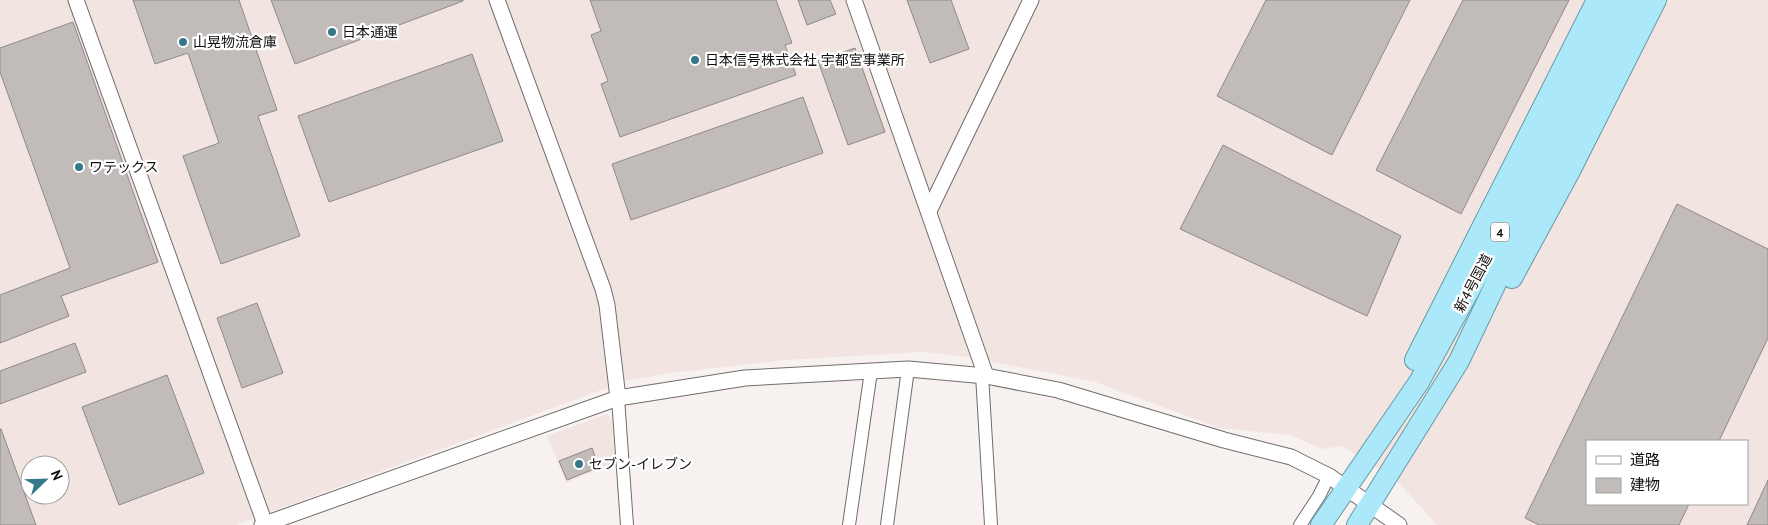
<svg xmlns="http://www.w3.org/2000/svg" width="1768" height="525" font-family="'PT Sans','Noto Sans JP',sans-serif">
<rect width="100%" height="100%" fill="#f7f2f0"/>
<g fill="#f2e5e1" fill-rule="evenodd">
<path d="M 0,0 L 1768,0 L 1768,525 L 1437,525 L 1397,481 L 1342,446 L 1321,449 L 1291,435 L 1219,428 L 1095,382 L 967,357 L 922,352 L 786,360 L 670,373 L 626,381 L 236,525 L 0,525 ZM 1587,441 L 1747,441 L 1747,504 L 1587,504 ZM 30,465 L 60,465 L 60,495 L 30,495 Z"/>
<path d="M 607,414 L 615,424 L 617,462 L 566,483 L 547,436 Z"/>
</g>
<g fill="#c1bcba" stroke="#8e8988">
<path d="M 133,0 L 239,0 L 277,110 L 258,116 L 300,236 L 221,264 L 183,156 L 219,143 L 188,53 L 155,64 Z"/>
<path d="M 271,0 L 463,0 L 463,1 L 295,64 Z"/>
<path d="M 590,0 L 776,0 L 792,43 L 785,45 L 796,75 L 620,137 L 601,84 L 608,81 L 591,35 L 601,31 Z"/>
<path d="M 798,0 L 830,0 L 836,14 L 807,25 Z"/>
<path d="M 907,0 L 951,0 L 969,49 L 930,63 Z"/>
<path d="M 1266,0 L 1410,0 L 1332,155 L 1217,96 Z"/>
<path d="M 1463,0 L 1569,0 L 1461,214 L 1376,170 Z"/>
<path d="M 73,22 L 158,262 L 61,296 L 69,316 L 0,343 L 0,295 L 70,268 L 0,72 L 0,48 Z"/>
<path d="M 855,48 L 885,132 L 848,145 L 818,61 Z"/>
<path d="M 472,54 L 503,141 L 329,202 L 298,116 Z"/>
<path d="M 803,97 L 823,153 L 631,220 L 612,164 Z"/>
<path d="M 1223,145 L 1401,236 L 1367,316 L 1180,229 Z"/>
<path d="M 1677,204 L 1768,249 L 1768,338 L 1719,441 L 1587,441 L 1587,504 L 1689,504 L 1679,525 L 1539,525 L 1525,518 Z"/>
<path d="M 257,303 L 283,373 L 242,388 L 217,318 Z"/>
<path d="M 75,343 L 86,372 L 0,404 L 0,371 Z"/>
<path d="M 167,375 L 204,473 L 119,505 L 82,407 Z"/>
<path d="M 0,429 L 1,429 L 36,525 L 0,525 Z"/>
<path d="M 592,448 L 599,467 L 567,480 L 559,461 Z"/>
<path d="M 1768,480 L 1768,525 L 1747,525 Z"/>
</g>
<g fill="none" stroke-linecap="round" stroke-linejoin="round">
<defs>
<g id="minor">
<path d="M 982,375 L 991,525"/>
<path d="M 618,398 L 627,525"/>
<path d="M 849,525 L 871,371"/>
<path d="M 887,525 L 908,369"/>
<path d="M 1300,525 L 1319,496 L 1329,476"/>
</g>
<g id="tertiary">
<path d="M 76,0 L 265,524"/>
<path d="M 497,0 L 603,289 L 607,305 L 618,398"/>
<path d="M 854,0 L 986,376"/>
<path d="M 929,211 L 1031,0"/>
<path d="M 262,525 L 618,398 L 745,378 L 908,369 L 986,376 L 1058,390 L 1224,440 L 1291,457 L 1329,476 L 1399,525"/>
</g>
<g id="trunk">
<path d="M 1512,278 L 1570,171 L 1656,0"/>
<path d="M 1415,360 L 1597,0"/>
<path d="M 1321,525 L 1419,382 L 1480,271 L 1616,0"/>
<path d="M 1357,525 L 1459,361 L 1546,178 L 1635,0"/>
</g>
</defs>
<use href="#minor" stroke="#716d6b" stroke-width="14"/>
<use href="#tertiary" stroke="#716d6b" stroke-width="17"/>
<use href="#trunk" stroke="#689aa7" stroke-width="22"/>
<use href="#minor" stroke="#fff" stroke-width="12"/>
<use href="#tertiary" stroke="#fff" stroke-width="15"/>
<use href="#trunk" stroke="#abe8fa" stroke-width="20"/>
</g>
<g fill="#357889" stroke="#fff" stroke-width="2">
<circle cx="332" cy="32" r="5"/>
<circle cx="183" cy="42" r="5"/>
<circle cx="695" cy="60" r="5"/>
<circle cx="79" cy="167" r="5"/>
<circle cx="579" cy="464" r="5"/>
</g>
<g text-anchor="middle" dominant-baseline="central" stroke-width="4.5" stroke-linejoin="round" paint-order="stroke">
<rect fill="#fff" stroke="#595858" stroke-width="1" x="1491" y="222.5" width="18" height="19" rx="4"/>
<g font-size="12" font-weight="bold" fill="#121110">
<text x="1500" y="232">4</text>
</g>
<g font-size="14" fill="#121110" stroke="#fff" text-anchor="start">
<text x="342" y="32">日本通運</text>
<text x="193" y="42">山晃物流倉庫</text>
<text x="705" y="60">日本信号株式会社 宇都宮事業所</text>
<text x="89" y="167">ワテックス</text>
<text x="589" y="464">セブン-イレブン</text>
</g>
<g font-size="14" fill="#121110" stroke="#fff">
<text transform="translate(1473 283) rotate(-62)">新4号国道</text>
</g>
</g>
<rect x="1586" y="440" width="162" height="65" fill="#ffffff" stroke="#a0a09f"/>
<rect x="1596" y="456" width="25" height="8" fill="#ffffff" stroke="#a0a09f"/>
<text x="1630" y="465" font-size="15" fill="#121110">道路</text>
<rect x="1596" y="478" width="25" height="15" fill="#c1bcba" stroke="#a0a09f"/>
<text x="1630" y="490" font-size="15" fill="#121110">建物</text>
<g transform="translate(45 480) rotate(67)"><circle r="24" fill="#ffffff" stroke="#a0a09f"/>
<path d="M0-4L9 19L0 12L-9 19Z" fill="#357889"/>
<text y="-8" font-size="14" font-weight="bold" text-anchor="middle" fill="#121110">N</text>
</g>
</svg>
